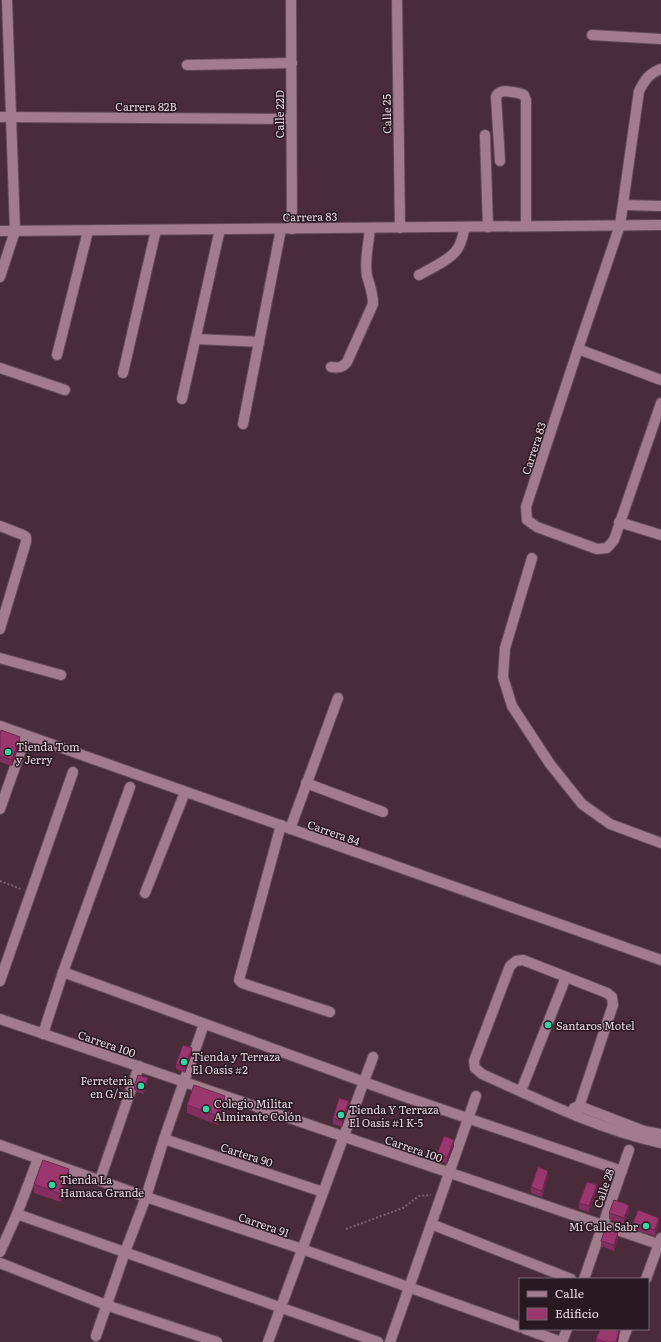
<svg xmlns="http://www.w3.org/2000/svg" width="661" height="1342" font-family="Literata,serif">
<rect width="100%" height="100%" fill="#4a2b3a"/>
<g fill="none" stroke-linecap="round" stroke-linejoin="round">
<defs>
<g id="minor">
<path d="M 291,0 L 292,229"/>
<path d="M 397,0 L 400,228"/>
<path d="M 592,35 L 661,39"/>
<path d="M 187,65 L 292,63"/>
<path d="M 661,69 C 649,73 645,80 639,91 L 620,225 L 578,349 L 526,507 L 527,520 L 537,527 L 597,549 L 607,548 L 614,540 L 661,403"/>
<path d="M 0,117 L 291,119"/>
<path d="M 485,135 L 488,227"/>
<path d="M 500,161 L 496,97 C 497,94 498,93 501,92 C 505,90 520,93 524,95 L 526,100 L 526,226"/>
<path d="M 624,205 L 661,206"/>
<path d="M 0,231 L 661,225"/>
<path d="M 419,275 C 430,269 452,259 458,248 C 462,242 463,234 465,227"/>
<path d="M 0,277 L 15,231 L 7,0"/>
<path d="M 196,339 L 259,342"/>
<path d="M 578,349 L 661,380"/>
<path d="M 57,355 L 88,231"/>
<path d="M 331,367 C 338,368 342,368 347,362 L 373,304 C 373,293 370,286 367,276 C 364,260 369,243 370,228"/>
<path d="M 0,368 L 65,390"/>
<path d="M 123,373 L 156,230"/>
<path d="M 182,399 L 220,229"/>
<path d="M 243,424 L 281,229"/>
<path d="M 619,522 L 661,535"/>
<path d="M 0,526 L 23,535 L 26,537 L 26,542 L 0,629"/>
<path d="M 532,558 L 505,648 L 503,677 L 512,706 L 550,764 L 582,804 L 610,824 L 661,843"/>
<path d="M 0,658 L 61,675"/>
<path d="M 0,726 L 661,960"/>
<path d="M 306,783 L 383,812"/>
<path d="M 0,809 L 26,736"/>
<path d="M 281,825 L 239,980 L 242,983 L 330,1012"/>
<path d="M 290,829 L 338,698"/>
<path d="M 145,893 L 185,792"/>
<path d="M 63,972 L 397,1094 L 622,1171"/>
<path d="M 0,981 L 73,772"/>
<path d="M 0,1019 L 661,1245"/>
<path d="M 43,1034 L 63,972 L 130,787"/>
<path d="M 521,1091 L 566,977"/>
<path d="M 574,1108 L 579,1106 L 644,1131 L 661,1134"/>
<path d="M 576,1116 L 613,1005 L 612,997 L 607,993 L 523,960 L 516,961 L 510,966 L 474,1061 L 475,1068 L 482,1074 C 540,1100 598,1129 661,1143"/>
<path d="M 164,1139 L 323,1192"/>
<path d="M 0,1145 L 146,1197 L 302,1249 L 520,1327"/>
<path d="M 100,1180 L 139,1066"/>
<path d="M 17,1214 L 378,1342"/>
<path d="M 431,1224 L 571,1279"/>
<path d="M 0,1252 L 17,1214 L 38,1159"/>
<path d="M 0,1263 L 106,1305 L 217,1342"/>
<path d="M 584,1279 L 629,1150"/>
<path d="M 646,1279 L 661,1238"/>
<path d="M 525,1329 L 561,1342"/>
<path d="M 96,1336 L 125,1252 L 146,1197 L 164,1139 L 204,1024"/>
<path d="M 268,1342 L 373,1057"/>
<path d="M 390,1342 L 476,1096"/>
<path d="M 562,1342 L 567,1329"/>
<path d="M 622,1342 L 627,1329"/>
</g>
</defs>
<use href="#minor" stroke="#644a56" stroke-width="12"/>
<g stroke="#7d616e" stroke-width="2" stroke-dasharray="2 2" stroke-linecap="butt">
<path d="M 0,881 L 21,889"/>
<path d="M 346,1229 L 403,1208 L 419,1196 L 431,1195"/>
</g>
<use href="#minor" stroke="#a07c8d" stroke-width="10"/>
</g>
<g fill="#842f5f">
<path d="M 0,734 L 20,743 L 12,766 L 0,762 Z"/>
<path d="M 192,1054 L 185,1073 L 176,1069 L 176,1064 Z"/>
<path d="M 148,1081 L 143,1094 L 134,1090 L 134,1087 Z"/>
<path d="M 187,1105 L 225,1105 L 218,1125 L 187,1113 Z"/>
<path d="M 349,1107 L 342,1127 L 333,1124 L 333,1118 Z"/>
<path d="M 454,1146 L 447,1164 L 437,1160 L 437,1154 Z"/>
<path d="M 548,1176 L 542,1197 L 531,1193 L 531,1187 Z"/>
<path d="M 69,1178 L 61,1202 L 34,1193 L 34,1184 Z"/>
<path d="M 597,1191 L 589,1212 L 579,1209 L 579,1203 Z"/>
<path d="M 629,1211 L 624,1224 L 609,1219 L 609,1213 Z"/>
<path d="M 633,1223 L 659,1224 L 655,1236 L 633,1229 Z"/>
<path d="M 618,1239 L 614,1251 L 601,1246 L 601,1241 Z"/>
<path d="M 619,1336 L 618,1342 L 596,1342 L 596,1339 Z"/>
</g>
<g fill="#6c264e">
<path d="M 20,737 L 20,743 L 12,766 L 12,760 Z"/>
<path d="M 192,1048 L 192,1054 L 185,1073 L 185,1067 Z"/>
<path d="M 148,1078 L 148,1081 L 143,1094 L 143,1091 Z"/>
<path d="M 225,1096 L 225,1105 L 218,1125 L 218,1116 Z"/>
<path d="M 349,1101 L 349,1107 L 342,1127 L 342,1121 Z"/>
<path d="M 454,1140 L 454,1146 L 447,1164 L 447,1158 Z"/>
<path d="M 69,1169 L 69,1178 L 61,1202 L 61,1194 Z"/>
<path d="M 548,1171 L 548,1176 L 542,1197 L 542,1191 Z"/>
<path d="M 597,1185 L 597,1191 L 589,1212 L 589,1206 Z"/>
<path d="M 629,1205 L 629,1211 L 624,1224 L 624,1218 Z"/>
<path d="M 659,1218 L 659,1224 L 655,1236 L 655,1230 Z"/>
<path d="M 618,1233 L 618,1239 L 614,1251 L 614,1245 Z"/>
<path d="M 619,1331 L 619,1336 L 618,1342 L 616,1342 Z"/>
</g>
<g fill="#9a376f" stroke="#6c264e">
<path d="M 1,730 L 20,737 L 12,760 L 0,756 L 0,734 Z"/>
<path d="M 183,1045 L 192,1048 L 185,1067 L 176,1064 Z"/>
<path d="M 138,1075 L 148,1078 L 143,1091 L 134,1087 Z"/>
<path d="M 194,1085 L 225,1096 L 218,1116 L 187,1105 Z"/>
<path d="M 339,1098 L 349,1101 L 342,1121 L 333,1118 Z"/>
<path d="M 444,1136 L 454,1140 L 447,1158 L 437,1154 Z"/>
<path d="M 43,1160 L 69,1169 L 61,1194 L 34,1184 Z"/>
<path d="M 538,1167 L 548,1171 L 542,1191 L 531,1187 Z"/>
<path d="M 587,1182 L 597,1185 L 589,1206 L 579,1203 Z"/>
<path d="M 614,1200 L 629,1205 L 624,1218 L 609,1213 Z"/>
<path d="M 638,1210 L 659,1218 L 655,1230 L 633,1223 Z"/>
<path d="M 605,1229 L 618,1233 L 614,1245 L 601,1241 Z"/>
<path d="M 600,1329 L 614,1329 L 619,1331 L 616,1342 L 606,1342 L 596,1339 Z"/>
</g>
<g fill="#34d4a8" stroke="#27191f" stroke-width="1.5">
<circle cx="8" cy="752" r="4"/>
<circle cx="548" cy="1025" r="4"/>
<circle cx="184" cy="1062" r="4"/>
<circle cx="141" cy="1086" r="4"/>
<circle cx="206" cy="1109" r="4"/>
<circle cx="341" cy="1115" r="4"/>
<circle cx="52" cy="1185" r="4"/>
<circle cx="646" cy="1226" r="4"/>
</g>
<g text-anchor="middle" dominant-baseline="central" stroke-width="3" stroke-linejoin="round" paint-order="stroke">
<g font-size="11" fill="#ebd7e0" stroke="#27191f">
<text x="146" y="106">Carrera 82B</text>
<text transform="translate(279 114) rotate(-90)">Calle 22D</text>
<text transform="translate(386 114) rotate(-91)">Calle 25</text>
<text transform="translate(310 216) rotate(-1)">Carrera 83</text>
<text transform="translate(533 448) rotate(-72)">Carrera 83</text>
<text transform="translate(334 832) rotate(19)">Carrera 84</text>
<text transform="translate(107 1043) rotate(19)">Carrera 100</text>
<text transform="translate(414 1148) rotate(19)">Carrera 100</text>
<text transform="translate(247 1154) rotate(18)">Cartera 90</text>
<text transform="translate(603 1188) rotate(-71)">Calle 28</text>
<text transform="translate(264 1224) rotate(19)">Carrera 91</text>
</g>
<g font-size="11" fill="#ebd7e0" stroke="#27191f" text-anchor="start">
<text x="16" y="746">Tienda Tom<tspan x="16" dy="13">y Jerry</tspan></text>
<text x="556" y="1025">Santaros Motel</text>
<text x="192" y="1056">Tienda y Terraza<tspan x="192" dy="13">El Oasis #2</tspan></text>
<text x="133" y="1080" text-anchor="end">Ferreteria<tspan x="133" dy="13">en G/ral</tspan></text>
<text x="214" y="1103">Colegio Militar<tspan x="214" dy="13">Almirante Colón</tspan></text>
<text x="349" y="1109">Tienda Y Terraza<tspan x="349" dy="13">El Oasis #1 K-5</tspan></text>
<text x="60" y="1179">Tienda La<tspan x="60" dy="13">Hamaca Grande</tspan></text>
<text x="638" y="1226" text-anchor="end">Mi Calle Sabr</text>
</g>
</g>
<rect x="519" y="1278" width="130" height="52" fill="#27191f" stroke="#75656c"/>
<rect x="527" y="1291" width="20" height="6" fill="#a07c8d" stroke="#75656c"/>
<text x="555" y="1298" font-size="12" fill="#ebd7e0">Calle</text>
<rect x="527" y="1308" width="20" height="12" fill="#9a376f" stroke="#75656c"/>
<text x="555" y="1318" font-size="12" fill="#ebd7e0">Edificio</text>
</svg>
